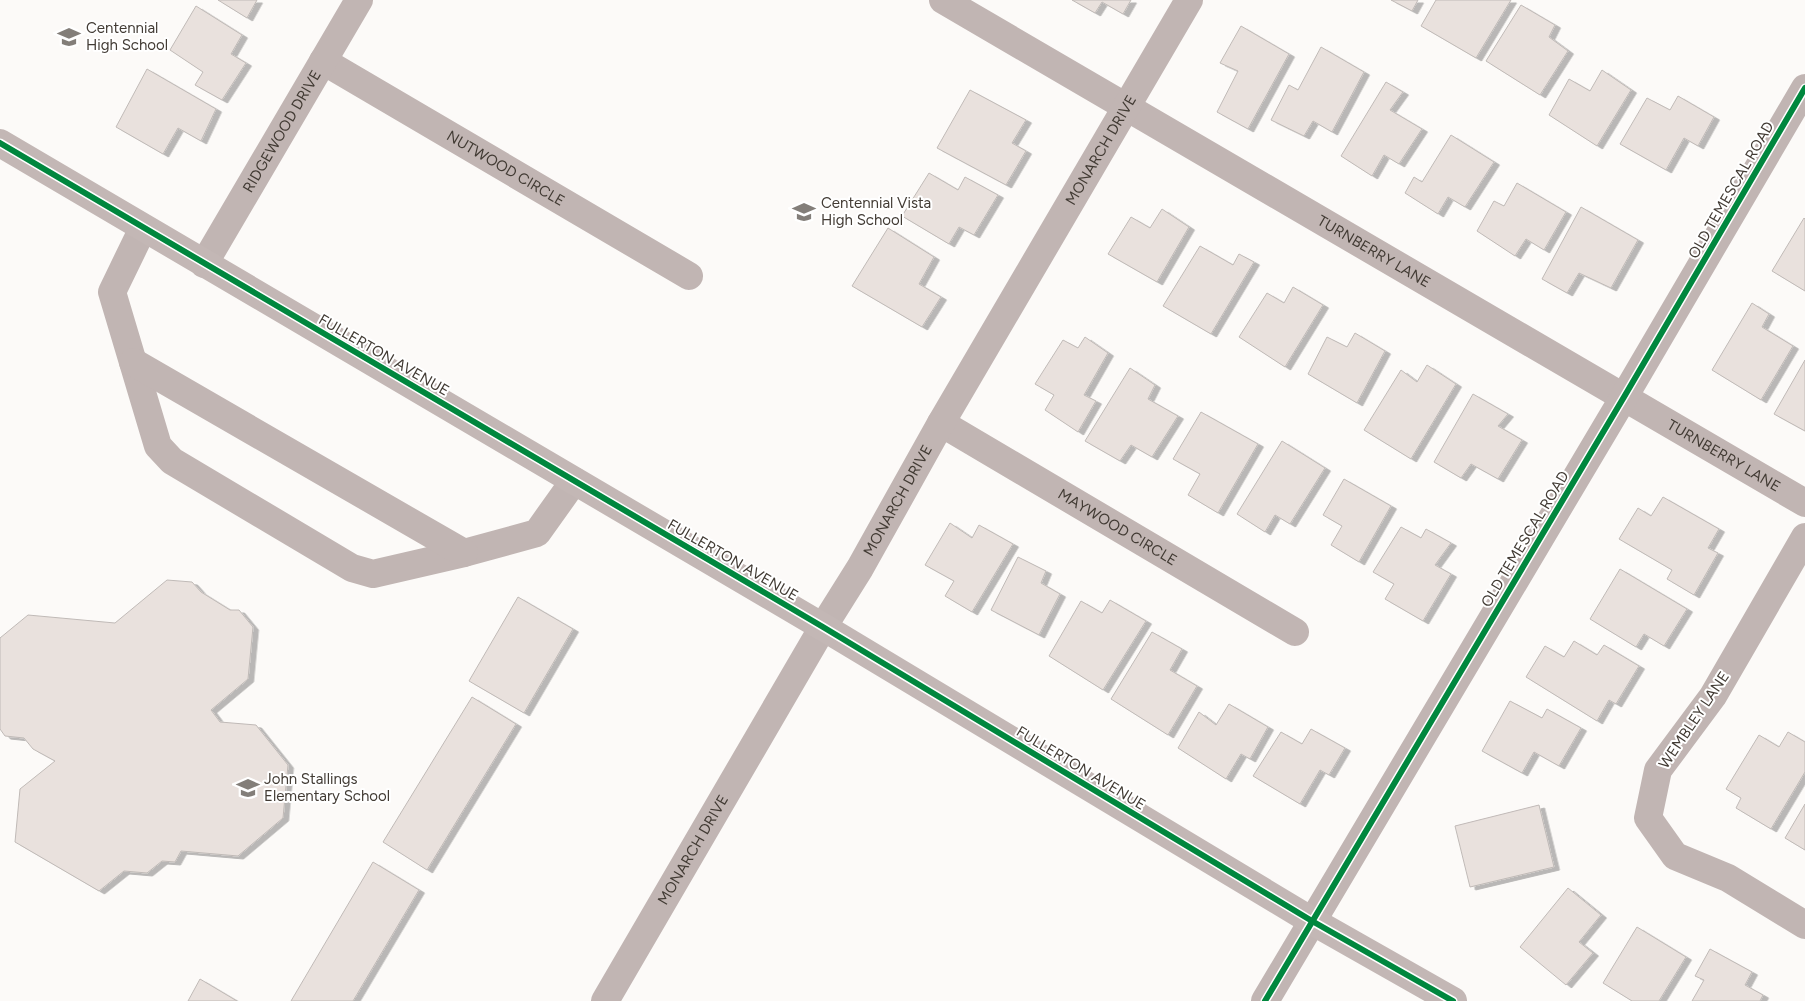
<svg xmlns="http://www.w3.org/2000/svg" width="1805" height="1001" font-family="Figtree,sans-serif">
<defs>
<filter id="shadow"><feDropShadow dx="5.5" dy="3" stdDeviation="0" flood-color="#0004"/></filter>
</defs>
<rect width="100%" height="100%" fill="#fcfaf8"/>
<g fill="#e9e1dd" stroke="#c0bab7" filter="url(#shadow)">
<path d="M 218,0 L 257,0 L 247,18 Z"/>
<path d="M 1072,0 L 1131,0 L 1123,14 L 1102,2 L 1095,13 Z"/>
<path d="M 1391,0 L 1418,0 L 1412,11 Z"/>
<path d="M 1436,0 L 1511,0 L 1476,58 L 1421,26 Z"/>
<path d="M 1521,5 L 1555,25 L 1549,37 L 1568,51 L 1540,95 L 1486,61 Z"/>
<path d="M 196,6 L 242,35 L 231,54 L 246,63 L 222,100 L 195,85 L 203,72 L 170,50 Z"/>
<path d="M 1241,26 L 1289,54 L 1248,129 L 1217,112 L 1238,71 L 1220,63 Z"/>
<path d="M 1321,47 L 1364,72 L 1332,132 L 1313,121 L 1304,136 L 1271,120 L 1289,85 L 1298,90 Z"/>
<path d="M 147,69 L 216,109 L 201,141 L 178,128 L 163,154 L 116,127 Z"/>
<path d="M 1602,70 L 1631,90 L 1597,146 L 1549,115 L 1569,79 L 1590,91 Z"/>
<path d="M 1386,82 L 1403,92 L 1390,110 L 1422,129 L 1399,164 L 1384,155 L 1372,176 L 1341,156 Z"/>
<path d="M 970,90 L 1026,120 L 1012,143 L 1026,151 L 1006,185 L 937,148 Z"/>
<path d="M 1678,96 L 1714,117 L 1698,146 L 1684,138 L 1666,170 L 1620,144 L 1647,98 L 1670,110 Z"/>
<path d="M 1451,135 L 1494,162 L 1465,207 L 1448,197 L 1438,214 L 1405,193 L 1414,177 L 1422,182 Z"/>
<path d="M 929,173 L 958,190 L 965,177 L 998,195 L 974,235 L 959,227 L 949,244 L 902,216 Z"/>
<path d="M 1517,183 L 1566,212 L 1544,250 L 1526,239 L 1515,256 L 1477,231 L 1494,201 L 1504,206 Z"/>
<path d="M 1581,207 L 1638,240 L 1611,288 L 1579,273 L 1567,293 L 1542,279 Z"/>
<path d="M 1162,209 L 1189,227 L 1157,282 L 1108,254 L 1131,217 L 1150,228 Z"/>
<path d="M 1804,218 L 1805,219 L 1805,291 L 1772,271 Z"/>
<path d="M 888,228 L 934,257 L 919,284 L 941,297 L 922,327 L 852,286 Z"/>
<path d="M 1200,246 L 1233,265 L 1239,254 L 1254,262 L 1211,334 L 1163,306 Z"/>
<path d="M 1293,287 L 1323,305 L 1285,367 L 1239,337 L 1267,293 L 1284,303 Z"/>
<path d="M 1752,303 L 1769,314 L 1762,327 L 1793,346 L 1761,400 L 1712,370 Z"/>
<path d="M 1355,333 L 1385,351 L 1357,403 L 1308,374 L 1327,337 L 1347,347 Z"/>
<path d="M 1085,337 L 1108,353 L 1084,395 L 1096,401 L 1078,432 L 1045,410 L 1054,395 L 1035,384 L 1063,340 L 1078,348 Z"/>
<path d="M 1805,360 L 1805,431 L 1774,414 Z"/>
<path d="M 1427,365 L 1456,384 L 1411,459 L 1364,430 L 1401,370 L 1417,382 Z"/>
<path d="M 1130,368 L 1155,385 L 1148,399 L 1178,416 L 1152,457 L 1131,445 L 1120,461 L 1085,441 Z"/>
<path d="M 1473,394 L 1508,414 L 1498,426 L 1522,440 L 1498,479 L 1471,464 L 1461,478 L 1434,462 Z"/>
<path d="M 1201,412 L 1258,444 L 1218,513 L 1188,495 L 1200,474 L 1173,459 Z"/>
<path d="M 1282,441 L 1325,468 L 1290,524 L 1275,515 L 1265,532 L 1237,514 Z"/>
<path d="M 1344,479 L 1391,506 L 1359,562 L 1331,545 L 1342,526 L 1323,515 Z"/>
<path d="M 1663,497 L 1719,529 L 1708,548 L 1718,553 L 1694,595 L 1667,579 L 1672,570 L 1619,539 L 1638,508 L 1651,516 Z"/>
<path d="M 950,523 L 972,538 L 979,525 L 1013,544 L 972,612 L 945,596 L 954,581 L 925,565 Z"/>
<path d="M 1401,527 L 1421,538 L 1426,529 L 1451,543 L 1435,565 L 1451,574 L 1423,621 L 1385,599 L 1394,584 L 1373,572 Z"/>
<path d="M 1018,557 L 1046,571 L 1041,583 L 1060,594 L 1039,635 L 991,610 Z"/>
<path d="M 1620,569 L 1687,609 L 1664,646 L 1644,634 L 1636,647 L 1590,619 Z"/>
<path d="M 167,580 L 192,582 L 201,592 L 230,610 L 239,610 L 253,627 L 248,679 L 211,710 L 220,722 L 256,725 L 288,765 L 283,818 L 238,856 L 181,851 L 175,862 L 162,861 L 147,873 L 124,871 L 99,891 L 15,842 L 20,789 L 55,761 L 33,749 L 24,738 L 5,736 L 0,729 L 0,638 L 28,615 L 115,623 Z"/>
<path d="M 518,597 L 573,629 L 524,713 L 469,681 Z"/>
<path d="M 1110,600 L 1146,621 L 1103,690 L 1049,656 L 1081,601 L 1102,613 Z"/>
<path d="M 1152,632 L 1182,649 L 1170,670 L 1197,686 L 1168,735 L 1111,699 Z"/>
<path d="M 1574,641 L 1597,655 L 1604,645 L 1639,666 L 1616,704 L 1609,700 L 1597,721 L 1526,677 L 1545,646 L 1564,657 Z"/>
<path d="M 472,697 L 516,724 L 427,870 L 383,842 Z"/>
<path d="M 1510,701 L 1542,718 L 1547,709 L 1581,728 L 1559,766 L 1534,752 L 1522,773 L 1482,751 Z"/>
<path d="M 1229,704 L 1268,727 L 1250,759 L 1241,754 L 1226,779 L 1178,748 L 1199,712 L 1216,725 Z"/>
<path d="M 1311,729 L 1345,748 L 1329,775 L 1320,770 L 1300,804 L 1253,776 L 1281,732 L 1302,744 Z"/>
<path d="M 1788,732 L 1805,742 L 1805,772 L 1771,829 L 1736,808 L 1741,798 L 1726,789 L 1759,735 L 1779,747 Z"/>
<path d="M 1805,804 L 1805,850 L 1785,838 Z"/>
<path d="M 1539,805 L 1554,867 L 1470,887 L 1455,826 Z"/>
<path d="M 373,862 L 419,890 L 353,1001 L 291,1001 Z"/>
<path d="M 1568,888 L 1601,915 L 1579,942 L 1593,953 L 1566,985 L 1520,947 Z"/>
<path d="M 1637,927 L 1686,957 L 1659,1001 L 1632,1001 L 1603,983 Z"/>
<path d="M 1710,949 L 1752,972 L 1745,985 L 1763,995 L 1760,1001 L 1692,1001 L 1704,980 L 1695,976 Z"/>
<path d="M 200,979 L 237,1001 L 188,1001 Z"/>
</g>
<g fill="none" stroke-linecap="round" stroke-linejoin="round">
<g stroke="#c1b5b3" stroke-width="28">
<path id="s1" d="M 943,0 L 1805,503"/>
<path id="s2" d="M 323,61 L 689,276"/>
<path d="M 143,228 L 112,292 L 158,446 L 172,461 L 352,568 L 373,574 L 464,553 L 537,533 L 574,481"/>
<path id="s3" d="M 204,264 L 359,0"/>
<path d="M 133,362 L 464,553"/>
<path id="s4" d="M 941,423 L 1295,632"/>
<path d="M 1805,537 L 1713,696 L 1658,770 L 1648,818 L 1675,856 L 1728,878 L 1805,925"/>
<path id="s5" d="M 605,1001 L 823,627 L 860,568 L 941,423 L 1189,0"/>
<path d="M 1265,1001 L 1624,397 L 1805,88"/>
</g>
<path stroke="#c3b7b5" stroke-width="28" d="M 0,143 L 823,627 L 1312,921 L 1453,1001"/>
<defs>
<g id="cycleway">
<path d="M 0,143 L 823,627 L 1312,921 L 1453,1001"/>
<path d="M 1265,1001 L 1624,397 L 1805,88"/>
</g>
</defs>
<use href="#cycleway" stroke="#fff" stroke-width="9"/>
<use href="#cycleway" stroke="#00873e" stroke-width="6"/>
</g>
<defs>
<symbol id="school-bare" viewBox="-9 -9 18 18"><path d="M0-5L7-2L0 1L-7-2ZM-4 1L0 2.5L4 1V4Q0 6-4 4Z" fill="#837e79" stroke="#fff" stroke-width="2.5" paint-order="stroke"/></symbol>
</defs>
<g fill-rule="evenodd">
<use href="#school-bare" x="53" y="21" width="32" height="32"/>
<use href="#school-bare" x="788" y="196" width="32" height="32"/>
<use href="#school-bare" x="232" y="772" width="32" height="32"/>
</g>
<g text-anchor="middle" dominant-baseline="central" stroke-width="4" stroke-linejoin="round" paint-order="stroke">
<g font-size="15" fill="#423b34" stroke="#fff" text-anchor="start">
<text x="86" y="28">Centennial<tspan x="86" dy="17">High School</tspan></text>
<text x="821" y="203">Centennial Vista<tspan x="821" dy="17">High School</tspan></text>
<text x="264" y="779">John Stallings<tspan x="264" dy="17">Elementary School</tspan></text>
</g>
<g font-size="15" fill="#423b34" stroke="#fff">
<text stroke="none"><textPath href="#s3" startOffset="154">RIDGEWOOD DRIVE</textPath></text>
<text stroke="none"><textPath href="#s5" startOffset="985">MONARCH DRIVE</textPath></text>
<text stroke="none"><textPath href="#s2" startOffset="212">NUTWOOD CIRCLE</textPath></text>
<text transform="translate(1731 190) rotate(-60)">OLD TEMESCAL ROAD</text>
<text stroke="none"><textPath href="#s1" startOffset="499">TURNBERRY LANE</textPath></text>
<text transform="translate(384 355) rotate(30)">FULLERTON AVENUE</text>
<text stroke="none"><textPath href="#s1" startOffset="904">TURNBERRY LANE</textPath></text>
<text stroke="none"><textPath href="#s5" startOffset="580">MONARCH DRIVE</textPath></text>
<text stroke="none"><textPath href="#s4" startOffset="205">MAYWOOD CIRCLE</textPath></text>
<text transform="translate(1525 539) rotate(-59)">OLD TEMESCAL ROAD</text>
<text transform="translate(733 560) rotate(30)">FULLERTON AVENUE</text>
<text transform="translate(1694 720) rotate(-56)">WEMBLEY LANE</text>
<text transform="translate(1081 768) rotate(31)">FULLERTON AVENUE</text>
<text stroke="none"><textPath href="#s5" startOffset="175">MONARCH DRIVE</textPath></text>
</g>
</g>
</svg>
